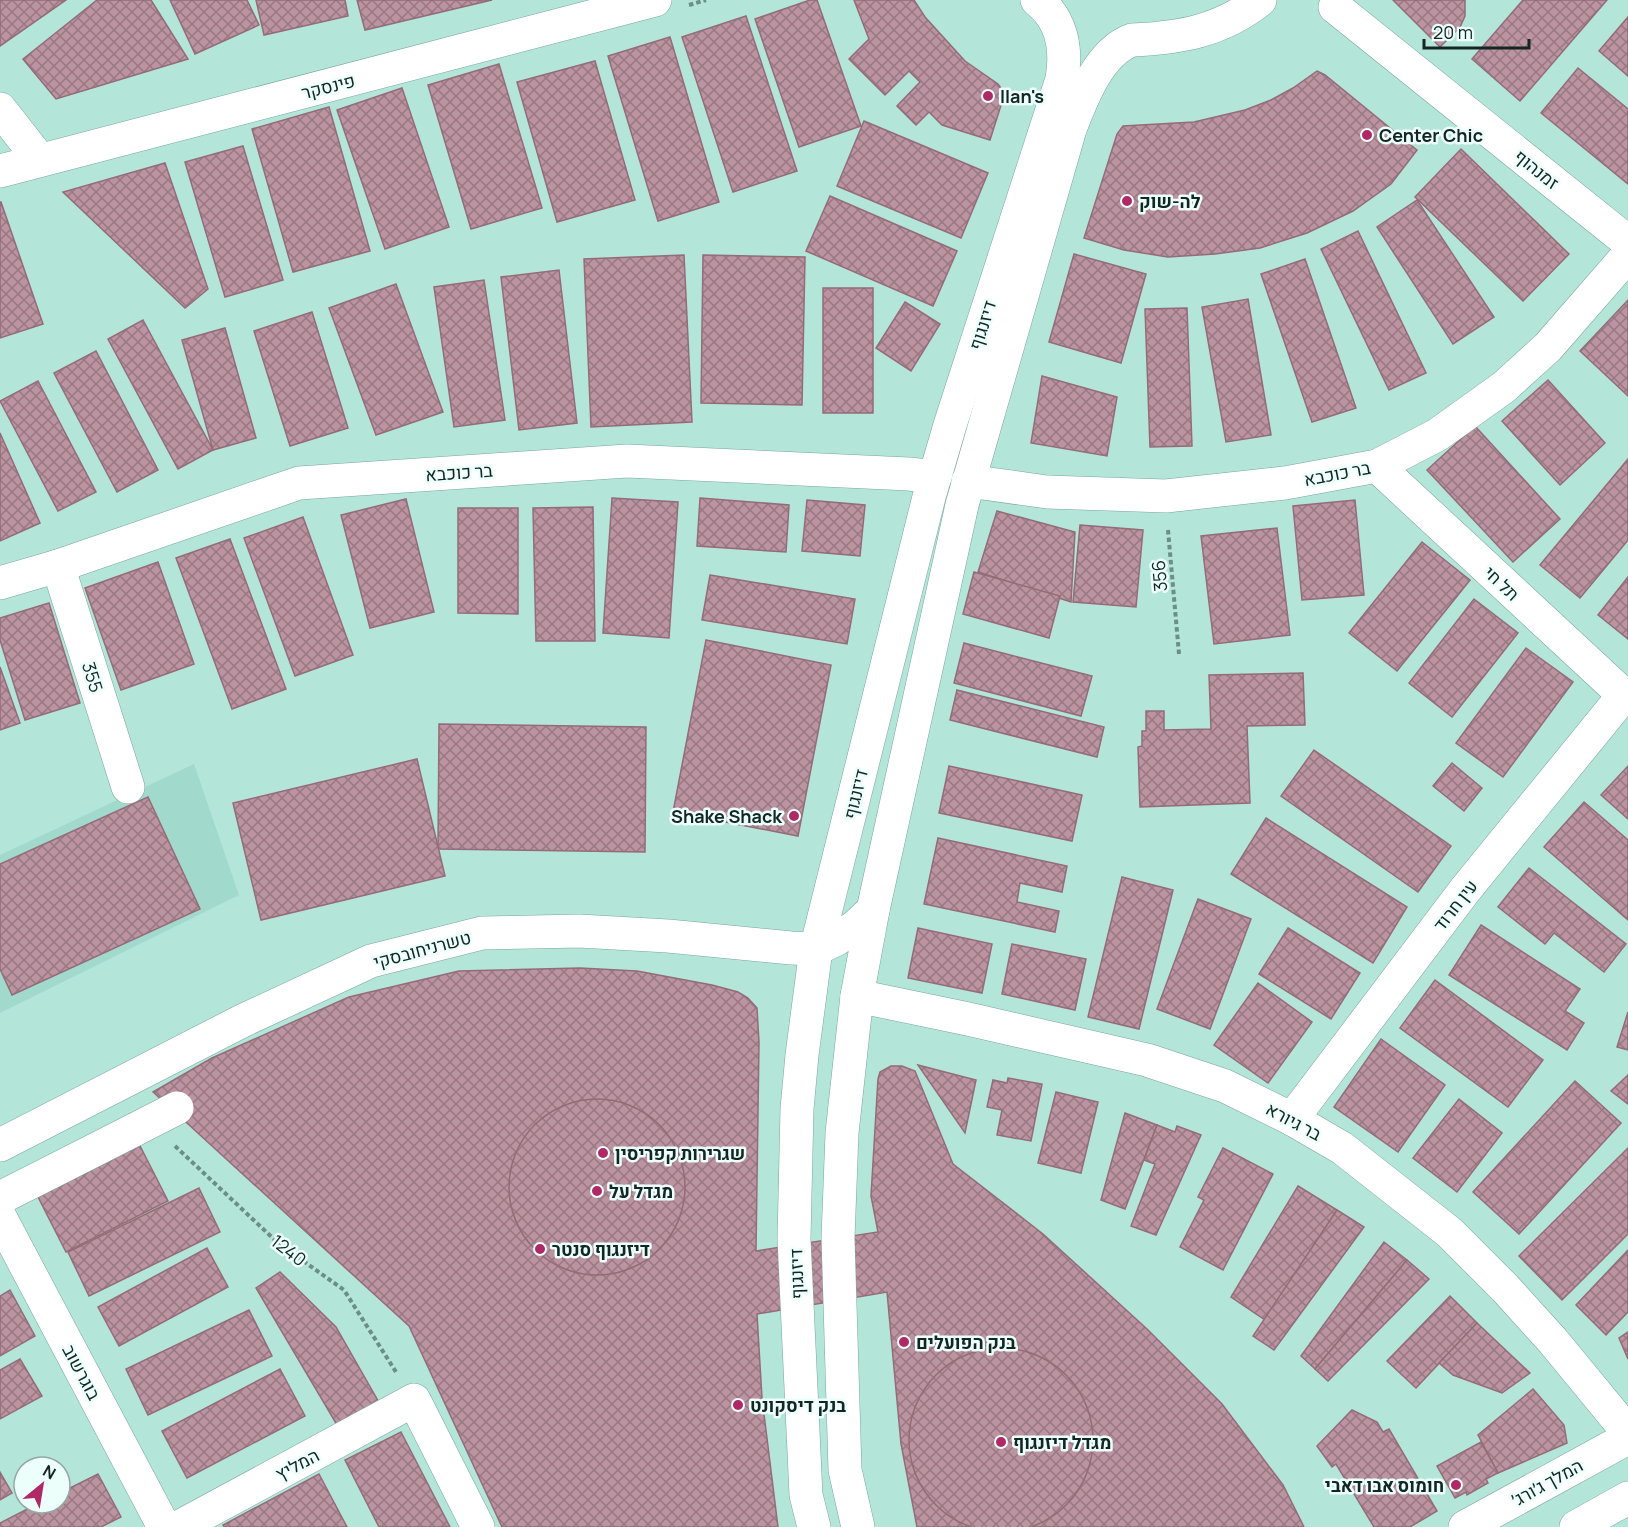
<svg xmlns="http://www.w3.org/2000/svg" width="1628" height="1527" font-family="Manrope,Heebo,sans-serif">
<defs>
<pattern id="building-cross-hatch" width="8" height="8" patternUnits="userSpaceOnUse" patternTransform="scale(1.5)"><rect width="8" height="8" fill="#bc93a0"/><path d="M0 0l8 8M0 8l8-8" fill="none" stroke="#987882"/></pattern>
</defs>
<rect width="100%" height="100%" fill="#b4e5d9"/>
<path fill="#a1dacd" d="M 194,764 L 239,895 L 0,1013 L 0,855 Z"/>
<g fill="url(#building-cross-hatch)" stroke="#936c78" stroke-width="1.5">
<path d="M 0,0 L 66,0 L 0,46 Z"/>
<path d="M 97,0 L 151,0 L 188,59 L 56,99 L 23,59 Z"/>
<path d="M 170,0 L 247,0 L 259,25 L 195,54 Z"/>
<path d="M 256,0 L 345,0 L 348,16 L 264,35 Z"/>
<path d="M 357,0 L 492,0 L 365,30 Z"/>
<path d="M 810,0 L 817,0 L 861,126 L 799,147 L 755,19 Z"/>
<path d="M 854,0 L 914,0 L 925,17 L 965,61 L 998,84 L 1001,88 L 1003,99 L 990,140 L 942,125 L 929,112 L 916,125 L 897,106 L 920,82 L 909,71 L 885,95 L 849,59 L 869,39 Z"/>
<path d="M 1393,0 L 1465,0 L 1465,16 L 1460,27 L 1440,47 Z"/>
<path d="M 1523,0 L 1607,0 L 1520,101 L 1472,59 Z"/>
<path d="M 746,16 L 797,171 L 733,192 L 682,37 Z"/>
<path d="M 1628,17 L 1628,76 L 1599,51 Z"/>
<path d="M 670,37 L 719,202 L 658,221 L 608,56 Z"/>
<path d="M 595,61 L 635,200 L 557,222 L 517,82 Z"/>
<path d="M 499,64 L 542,208 L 471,229 L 428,85 Z"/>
<path d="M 1578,68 L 1628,109 L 1628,184 L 1541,113 Z"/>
<path d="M 1317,71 L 1325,75 L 1417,150 L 1391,184 L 1353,211 L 1307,233 L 1260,248 L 1215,254 L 1168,257 L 1124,250 L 1084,238 L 1117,134 L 1123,126 L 1194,122 L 1245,110 L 1271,100 L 1293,88 Z"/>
<path d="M 402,88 L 449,227 L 385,249 L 337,110 Z"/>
<path d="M 329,107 L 370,251 L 293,272 L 252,129 Z"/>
<path d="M 864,121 L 988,173 L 961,238 L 837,186 Z"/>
<path d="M 243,146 L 283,280 L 225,297 L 185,162 Z"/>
<path d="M 1461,149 L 1569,254 L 1523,301 L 1415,197 Z"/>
<path d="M 165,163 L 208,289 L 185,308 L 63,192 Z"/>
<path d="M 830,196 L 957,251 L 933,306 L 806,251 Z"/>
<path d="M 1417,200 L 1494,317 L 1453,344 L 1377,227 Z"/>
<path d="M 0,202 L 1,202 L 43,324 L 0,338 Z"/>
<path d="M 1358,231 L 1426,373 L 1389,390 L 1321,249 Z"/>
<path d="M 1074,254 L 1146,274 L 1121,363 L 1049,342 Z"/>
<path d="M 684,255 L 692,422 L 591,427 L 584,259 Z"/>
<path d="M 703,255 L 805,257 L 802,405 L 701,403 Z"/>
<path d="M 1305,259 L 1356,408 L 1312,422 L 1261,274 Z"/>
<path d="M 559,270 L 577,423 L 519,430 L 501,277 Z"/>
<path d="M 484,280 L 505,420 L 454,427 L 434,287 Z"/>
<path d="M 396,284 L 443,412 L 376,435 L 329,308 Z"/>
<rect x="823" y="288" width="50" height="125"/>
<path d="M 1248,299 L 1271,435 L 1226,442 L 1202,307 Z"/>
<path d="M 1628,300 L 1628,396 L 1580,351 Z"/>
<path d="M 905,302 L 940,324 L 911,371 L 876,348 Z"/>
<path d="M 1187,308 L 1192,446 L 1150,447 L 1145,309 Z"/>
<path d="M 312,312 L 348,428 L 290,446 L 254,331 Z"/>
<path d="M 143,320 L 213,450 L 178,469 L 108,339 Z"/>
<path d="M 225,328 L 256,438 L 213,450 L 182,340 Z"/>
<path d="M 96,351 L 158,470 L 117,492 L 54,373 Z"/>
<path d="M 1042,376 L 1117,397 L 1107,456 L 1031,443 Z"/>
<path d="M 1548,380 L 1605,443 L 1560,485 L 1502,421 Z"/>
<path d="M 38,381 L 96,492 L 58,511 L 0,401 Z"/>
<path d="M 1475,426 L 1560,519 L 1513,562 L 1427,470 Z"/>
<path d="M 0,433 L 40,523 L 0,541 Z"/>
<path d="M 1628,459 L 1628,540 L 1580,598 L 1540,565 Z"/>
<path d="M 612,498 L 678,502 L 669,638 L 603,633 Z"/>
<path d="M 700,498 L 789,505 L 786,552 L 697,546 Z"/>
<path d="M 406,499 L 434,612 L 370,628 L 341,515 Z"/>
<path d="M 807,500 L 865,505 L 860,556 L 802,551 Z"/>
<path d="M 1355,500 L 1364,595 L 1302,600 L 1293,506 Z"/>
<path d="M 593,507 L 595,641 L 536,641 L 533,508 Z"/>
<path d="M 458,508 L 518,508 L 518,614 L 458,613 Z"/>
<path d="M 997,511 L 1075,532 L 1071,602 L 978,572 Z"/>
<path d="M 303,517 L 353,655 L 295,676 L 244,538 Z"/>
<path d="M 1080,525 L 1143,530 L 1136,607 L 1073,602 Z"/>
<path d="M 1277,528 L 1290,635 L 1214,644 L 1201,536 Z"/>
<path d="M 230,539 L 286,689 L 232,709 L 176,558 Z"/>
<path d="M 1422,542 L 1470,580 L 1397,671 L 1349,633 Z"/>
<path d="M 158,562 L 194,664 L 121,690 L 85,588 Z"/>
<path d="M 974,572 L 1060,596 L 1049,638 L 963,614 Z"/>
<path d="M 710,575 L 855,599 L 847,644 L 702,620 Z"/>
<path d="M 1628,577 L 1628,639 L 1598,615 Z"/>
<path d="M 1474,599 L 1518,633 L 1452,717 L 1409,683 Z"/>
<path d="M 49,603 L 80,703 L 25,720 L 0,640 L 0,618 Z"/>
<path d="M 706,640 L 831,665 L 798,836 L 673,812 Z"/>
<path d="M 964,643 L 1092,676 L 1081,716 L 954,683 Z"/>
<path d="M 1526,648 L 1573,682 L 1503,777 L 1456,743 Z"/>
<path d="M 0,667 L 20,723 L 0,730 Z"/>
<path d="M 1303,673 L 1305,725 L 1247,726 L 1250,803 L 1140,807 L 1138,747 L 1142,746 L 1142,731 L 1146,731 L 1146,711 L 1164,711 L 1164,730 L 1211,729 L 1209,675 Z"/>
<path d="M 957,690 L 1104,727 L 1097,757 L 950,720 Z"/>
<path d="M 439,724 L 646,727 L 645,852 L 438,849 Z"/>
<path d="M 1314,750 L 1451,846 L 1418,892 L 1281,796 Z"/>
<path d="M 417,759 L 445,876 L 261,920 L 233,803 Z"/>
<path d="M 1452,763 L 1482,788 L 1464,811 L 1433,786 Z"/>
<path d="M 949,766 L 1082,795 L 1072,841 L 939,813 Z"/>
<path d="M 1628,766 L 1628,819 L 1601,795 Z"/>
<path d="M 148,797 L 200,909 L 12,995 L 0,969 L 0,864 Z"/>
<path d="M 1584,802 L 1628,840 L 1628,920 L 1544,847 Z"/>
<path d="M 1266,818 L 1407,907 L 1373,963 L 1231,874 Z"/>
<path d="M 938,838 L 1067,866 L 1062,892 L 1020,883 L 1017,902 L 1059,911 L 1055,932 L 924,904 Z"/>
<path d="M 1529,868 L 1626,944 L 1604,972 L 1554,933 L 1545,944 L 1498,907 Z"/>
<path d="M 1122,877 L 1173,890 L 1139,1029 L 1088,1017 Z"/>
<path d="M 1198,899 L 1251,919 L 1210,1029 L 1157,1009 Z"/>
<path d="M 1481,925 L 1580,989 L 1565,1011 L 1584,1023 L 1567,1050 L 1449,975 Z"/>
<path d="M 918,928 L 992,944 L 982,993 L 908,978 Z"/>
<path d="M 1288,928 L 1360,973 L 1331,1019 L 1259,974 Z"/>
<path d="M 1012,944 L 1086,959 L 1075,1010 L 1002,994 Z"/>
<path d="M 580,968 L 637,971 L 712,985 L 738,992 L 748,998 L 757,1008 L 759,1042 L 756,1251 L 878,1232 L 871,1196 L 878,1079 L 880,1072 L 891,1066 L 902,1066 L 915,1071 L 953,1164 L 1043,1234 L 1147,1329 L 1222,1404 L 1283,1485 L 1304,1527 L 917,1527 L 901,1444 L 887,1292 L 757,1314 L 762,1398 L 778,1527 L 502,1527 L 409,1326 L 153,1092 L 212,1058 L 349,997 L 459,971 Z"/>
<path d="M 1435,980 L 1543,1060 L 1508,1107 L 1400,1028 Z"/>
<path d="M 1258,983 L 1312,1022 L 1268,1083 L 1214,1045 Z"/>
<path d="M 1628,1012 L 1628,1050 L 1617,1047 Z"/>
<path d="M 1381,1039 L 1445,1085 L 1398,1152 L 1334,1107 Z"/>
<path d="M 918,1065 L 976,1080 L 965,1133 Z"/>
<path d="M 1628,1075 L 1628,1104 L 1611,1091 Z"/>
<path d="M 1008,1078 L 1042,1084 L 1031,1141 L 997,1135 L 1002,1110 L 987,1107 L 993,1080 L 1007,1083 Z"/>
<path d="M 1575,1081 L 1621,1123 L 1519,1234 L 1473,1192 Z"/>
<path d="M 1056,1092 L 1098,1102 L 1081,1173 L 1038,1163 Z"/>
<circle cx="597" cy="1187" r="88"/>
<path d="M 1459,1099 L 1502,1133 L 1457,1192 L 1413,1158 Z"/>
<path d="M 1125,1113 L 1157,1125 L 1125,1209 L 1101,1200 Z"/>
<path d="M 1157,1125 L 1175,1132 L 1177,1126 L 1201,1135 L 1156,1235 L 1131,1226 L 1155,1164 L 1144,1160 Z"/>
<path d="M 136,1138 L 168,1201 L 66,1252 L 34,1189 Z"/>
<path d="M 1223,1148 L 1273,1174 L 1223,1270 L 1180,1247 L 1204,1200 L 1198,1197 Z"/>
<path d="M 1628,1148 L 1628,1234 L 1562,1300 L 1519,1256 Z"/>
<path d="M 1298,1186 L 1337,1210 L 1265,1320 L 1231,1297 Z"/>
<path d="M 199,1188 L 220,1232 L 89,1296 L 68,1252 Z"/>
<path d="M 1337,1210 L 1364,1227 L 1274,1350 L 1253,1336 Z"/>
<path d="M 1384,1242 L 1407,1260 L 1315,1369 L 1301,1356 Z"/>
<path d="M 207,1248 L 228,1287 L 119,1346 L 98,1307 Z"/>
<path d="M 1628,1250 L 1628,1312 L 1606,1335 L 1576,1305 Z"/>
<path d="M 1407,1260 L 1429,1279 L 1328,1381 L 1315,1369 Z"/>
<path d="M 280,1272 L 336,1327 L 381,1406 L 340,1430 L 256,1288 Z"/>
<path d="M 10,1290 L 35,1336 L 0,1356 L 0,1296 Z"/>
<path d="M 1450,1296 L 1477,1323 L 1416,1388 L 1387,1361 Z"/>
<path d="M 249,1310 L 272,1356 L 148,1415 L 126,1369 Z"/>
<path d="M 1477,1323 L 1530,1373 L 1502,1393 L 1453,1375 L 1439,1363 Z"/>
<path d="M 1628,1332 L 1628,1359 L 1619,1338 Z"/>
<circle cx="1001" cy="1440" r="92"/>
<path d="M 20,1359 L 42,1396 L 0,1419 L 0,1370 Z"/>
<path d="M 280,1369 L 305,1416 L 187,1478 L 162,1431 Z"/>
<path d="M 1533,1389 L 1564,1425 L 1567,1443 L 1498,1473 L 1478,1435 Z"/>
<path d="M 1352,1410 L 1377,1422 L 1383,1432 L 1389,1429 L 1437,1511 L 1410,1527 L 1374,1527 L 1336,1464 L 1332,1467 L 1317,1446 Z"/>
<path d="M 401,1432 L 450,1527 L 379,1527 L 345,1460 Z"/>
<path d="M 1481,1442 L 1498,1473 L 1486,1479 L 1488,1483 L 1467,1495 L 1466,1492 L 1455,1498 L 1437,1466 Z"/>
<path d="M 0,1472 L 12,1493 L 0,1500 Z"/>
<path d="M 98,1474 L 121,1517 L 101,1527 L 0,1527 L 0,1523 L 39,1503 L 60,1503 L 60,1493 Z"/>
<path d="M 319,1474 L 347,1527 L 224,1527 L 223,1525 Z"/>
</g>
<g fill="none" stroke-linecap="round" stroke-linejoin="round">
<defs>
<g id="minor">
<path d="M 1335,7 L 1628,242"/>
<path d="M 0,109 L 40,160"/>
<path d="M 0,171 L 655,0"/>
<path d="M 1377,466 L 1628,699"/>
<path d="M 968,481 L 1047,492 L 1166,496 L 1285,483 L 1377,466 L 1437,435 L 1504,387 L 1548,347 L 1628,255"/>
<path d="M 58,566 L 128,787"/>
<path d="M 0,583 L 58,566 L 299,483 L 627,461 L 909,474 L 935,477"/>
<path d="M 857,996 L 968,1019 L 1147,1060 L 1225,1086 L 1292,1119 L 1342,1148 L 1449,1232 L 1505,1288 L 1553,1341 L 1618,1420 L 1628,1427"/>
<path d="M 1292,1119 L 1465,890 L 1624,695"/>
<path d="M 0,1145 L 242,1021 L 371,961 L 482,933 L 579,931 L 668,936 L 791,948 L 816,949 L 837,939 L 856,926 L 873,910"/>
<path d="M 0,1198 L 136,1129"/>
<path d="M 0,1217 L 164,1527"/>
<path d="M 179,1527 L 414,1400 L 478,1527"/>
<path d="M 814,1527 L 806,1495 L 794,1239 L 797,1109 L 802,1055 L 816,949 L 929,497 L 950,425 L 1062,79 C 1067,49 1062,19 1037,0"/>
<path d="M 858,1527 L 845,1470 L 838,1238 L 842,1133 L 857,996 L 873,910 L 962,505 L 1070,129 C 1082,98 1099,52 1132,40 C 1180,38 1221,31 1260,0"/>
<path d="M 1465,1527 L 1628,1438"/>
<path d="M 1576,1527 L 1628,1498"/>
</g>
</defs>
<use href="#minor" stroke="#78a79c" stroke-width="34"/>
<g stroke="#6b8e86" stroke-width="4" stroke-dasharray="4.5 3" stroke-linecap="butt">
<path d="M 689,5 L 706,0"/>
<path d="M 1168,530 L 1179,654"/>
<path d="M 175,1146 L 278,1243 L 344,1290 L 396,1372"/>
</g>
<use href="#minor" stroke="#fff" stroke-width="33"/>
<defs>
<path id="minor-bridge" d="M 136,1129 L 177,1108"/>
</defs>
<use href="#minor-bridge" stroke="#78a79c" stroke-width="34" stroke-linecap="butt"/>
<use href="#minor-bridge" stroke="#fff" stroke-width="33"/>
</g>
<g fill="#b12867" stroke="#ecfffa" stroke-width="2">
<circle cx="988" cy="96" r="6"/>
<circle cx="1367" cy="135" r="6"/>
<circle cx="1127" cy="201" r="6"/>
<circle cx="794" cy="816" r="6"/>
<circle cx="603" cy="1153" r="6"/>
<circle cx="597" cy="1191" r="6"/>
<circle cx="540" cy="1249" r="6"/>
<circle cx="904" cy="1342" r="6"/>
<circle cx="738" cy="1405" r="6"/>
<circle cx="1001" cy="1442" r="6"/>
<circle cx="1456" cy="1485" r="6"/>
</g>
<g text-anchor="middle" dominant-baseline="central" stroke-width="5" stroke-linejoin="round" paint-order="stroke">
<g font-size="18" fill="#132622" stroke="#ecfffa">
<text transform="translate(328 86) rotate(-14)">פינסקר</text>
<text transform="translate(1537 169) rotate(39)">זמנהוף</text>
<text transform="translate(982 325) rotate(-72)">דיזנגוף</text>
<text transform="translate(459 472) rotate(-4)">בר כוכבא</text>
<text transform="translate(1337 473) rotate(-11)">בר כוכבא</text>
<text transform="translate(1159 576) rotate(-95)">356</text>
<text transform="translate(1502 583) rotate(43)">תל חי</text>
<text transform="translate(93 677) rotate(73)">355</text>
<text transform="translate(855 794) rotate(-76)">דיזנגוף</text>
<text transform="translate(1455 905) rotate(-52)">עין חרוד</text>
<text transform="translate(422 949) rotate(-15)">טשרניחובסקי</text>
<text transform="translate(1294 1121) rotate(28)">בר גיורא</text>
<text transform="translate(289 1250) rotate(38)">1240</text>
<text transform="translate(796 1274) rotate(-92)">דיזנגוף</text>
<text transform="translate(82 1372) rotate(62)">בוגרשוב</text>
<text transform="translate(297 1464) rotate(-28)">המליץ</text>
<text transform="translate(1547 1482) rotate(-29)">המלך ג׳ורג׳</text>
</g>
<g font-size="18" font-weight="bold" fill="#132622" stroke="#ecfffa" text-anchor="start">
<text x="1000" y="96">Ilan's</text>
<text x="1379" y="135">Center Chic</text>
<text x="1139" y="201">לה-שוק</text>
<text x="782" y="816" text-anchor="end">Shake Shack</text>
<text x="615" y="1153">שגרירות קפריסין</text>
<text x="609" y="1191">מגדל על</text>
<text x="552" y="1249">דיזנגוף סנטר</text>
<text x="916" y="1342">בנק הפועלים</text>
<text x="750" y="1405">בנק דיסקונט</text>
<text x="1013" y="1442">מגדל דיזנגוף</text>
<text x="1444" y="1485" text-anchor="end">חומוס אבו דאבי</text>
</g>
</g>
<g transform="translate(42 1485) rotate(30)"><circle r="28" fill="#ecfffa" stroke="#95a8a4" stroke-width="1.5"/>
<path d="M0-4.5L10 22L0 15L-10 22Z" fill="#b12867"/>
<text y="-9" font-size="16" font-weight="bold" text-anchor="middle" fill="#132622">N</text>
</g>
<path d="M1424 39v9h105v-9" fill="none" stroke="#132622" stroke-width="3"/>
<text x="1433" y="39" font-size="18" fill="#132622" stroke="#ecfffa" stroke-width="4.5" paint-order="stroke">20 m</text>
</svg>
